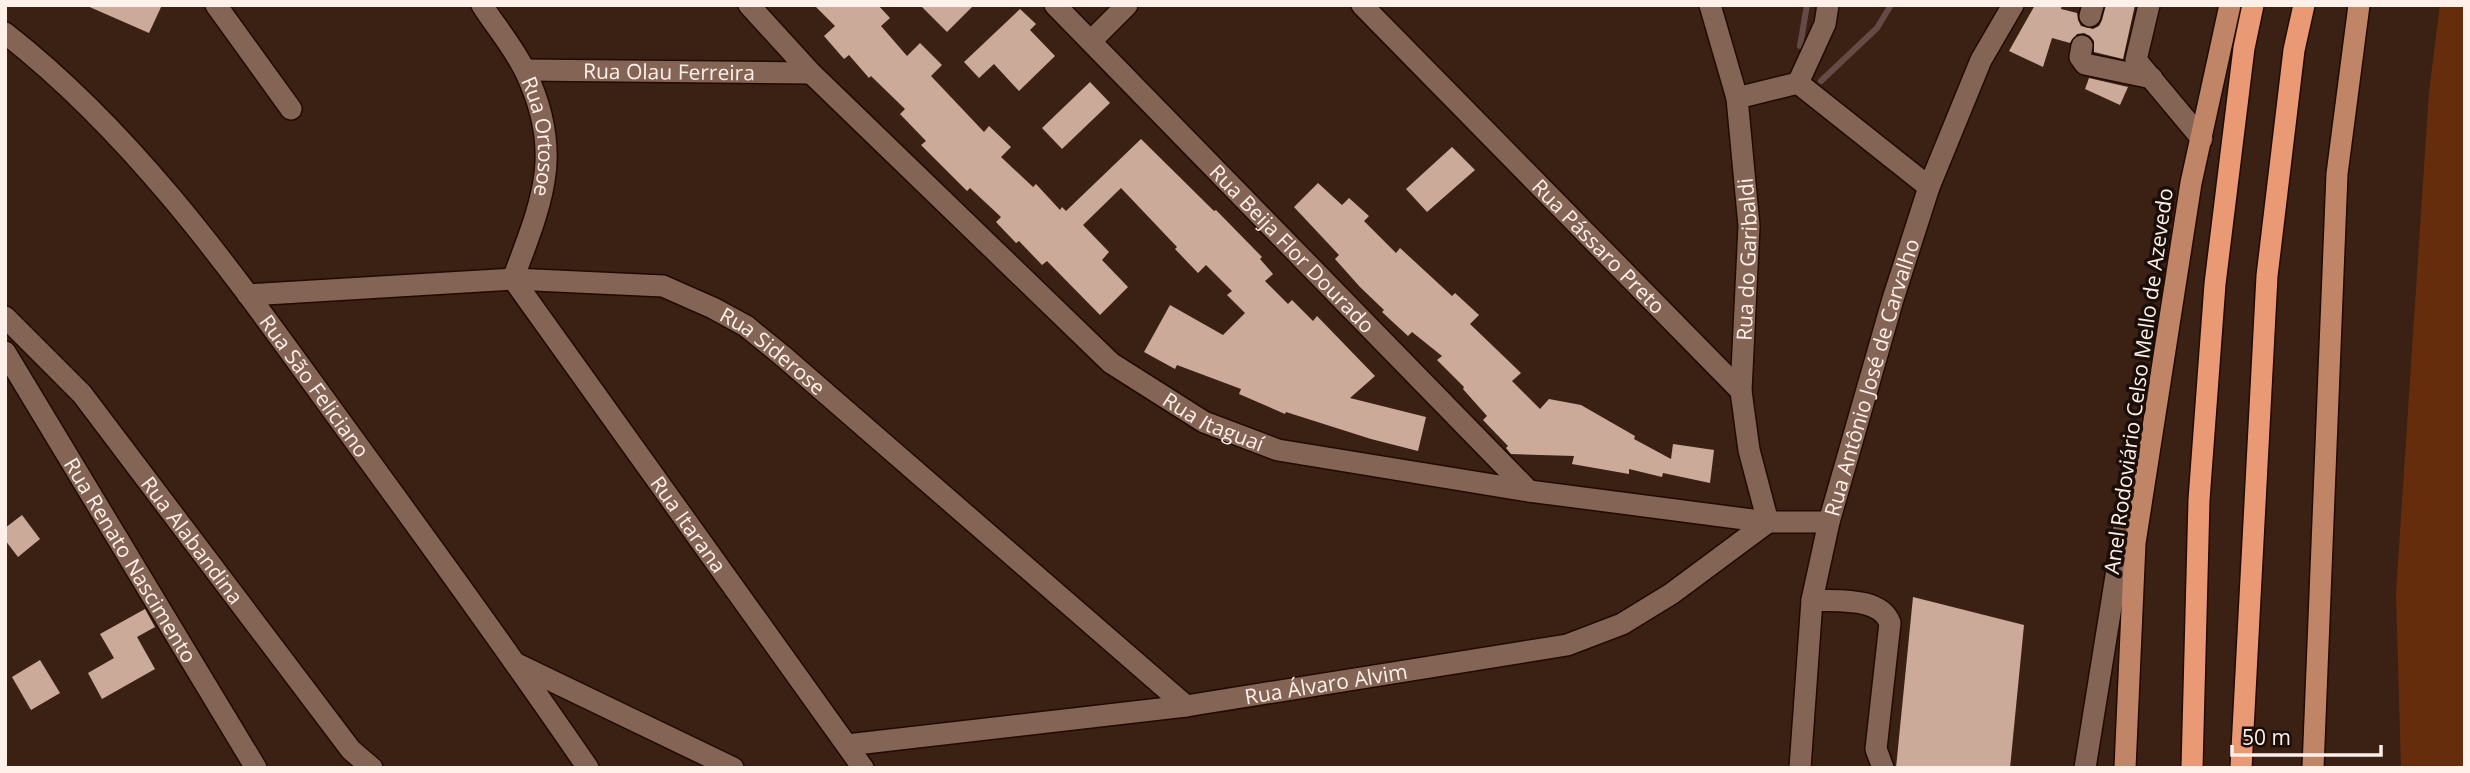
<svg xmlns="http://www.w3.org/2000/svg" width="2470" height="773" font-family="'Open Sans',sans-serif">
<rect width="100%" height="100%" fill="#3b2114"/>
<path fill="#662d0d" d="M 2440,5 L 2465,5 L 2465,768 L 2401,768 L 2396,593 L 2429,92 Z"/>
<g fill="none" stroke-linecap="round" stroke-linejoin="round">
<g stroke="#654b46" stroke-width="6">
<path d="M 1800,46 L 1807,5"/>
<path d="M 1821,81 L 1877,28 L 1891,5"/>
</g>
</g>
<g fill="#ccaa9a">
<path d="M 85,5 L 162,5 L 149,33 Z"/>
<path d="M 814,5 L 878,5 L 890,18 L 881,26 L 907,56 L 920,43 L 942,65 L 931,76 L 984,132 L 989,126 L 1011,147 L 1001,157 L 1033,187 L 1036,184 L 1060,210 L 1062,207 L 1066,211 L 1141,139 L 1214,211 L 1216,210 L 1262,257 L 1260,259 L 1273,274 L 1265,281 L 1288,304 L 1292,300 L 1313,321 L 1317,316 L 1375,376 L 1350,398 L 1426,417 L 1418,451 L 1371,439 L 1286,412 L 1285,414 L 1239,394 L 1241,389 L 1177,365 L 1175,369 L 1144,352 L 1170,305 L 1223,335 L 1245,313 L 1227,295 L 1232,291 L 1206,265 L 1198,273 L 1175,249 L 1177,247 L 1121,188 L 1083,225 L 1109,252 L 1102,260 L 1128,287 L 1100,315 L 1047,261 L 1042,265 L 1019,241 L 1016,243 L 996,222 L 1001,217 L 970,188 L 967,191 L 921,145 L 926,141 L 900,114 L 905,109 L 871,76 L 869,78 L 849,55 L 844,59 L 824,36 L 835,26 Z"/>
<path d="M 920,5 L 974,5 L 947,32 Z"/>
<path d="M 2035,5 L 2062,5 L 2061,9 L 2077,13 L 2078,20 L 2081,26 L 2093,29 L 2099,26 L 2102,20 L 2106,5 L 2135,5 L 2123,59 L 2094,52 L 2094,41 L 2090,36 L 2084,33 L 2077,34 L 2070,43 L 2052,38 L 2043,67 L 2009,51 Z"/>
<path d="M 1020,9 L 1036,24 L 1030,30 L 1055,56 L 1019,91 L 994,64 L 979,78 L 964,62 Z"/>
<path d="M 2089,78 L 2128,87 L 2120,105 L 2085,89 Z"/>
<path d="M 1090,82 L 1110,103 L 1062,149 L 1042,128 Z"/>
<path d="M 1452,147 L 1475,170 L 1427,212 L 1406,189 Z"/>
<path d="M 1318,183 L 1342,205 L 1349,198 L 1369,216 L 1364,221 L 1396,253 L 1400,248 L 1452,296 L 1455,293 L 1479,315 L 1470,324 L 1521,373 L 1512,381 L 1540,409 L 1549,399 L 1581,405 L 1635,436 L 1634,439 L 1671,459 L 1673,444 L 1714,450 L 1710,483 L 1663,473 L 1662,477 L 1629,469 L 1629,474 L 1572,464 L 1574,456 L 1511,454 L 1506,448 L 1508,446 L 1483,420 L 1487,416 L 1463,389 L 1464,387 L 1437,360 L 1442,356 L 1412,332 L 1408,336 L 1382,312 L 1384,310 L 1360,287 L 1335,259 L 1339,255 L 1294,207 Z"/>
<path d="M 22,515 L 40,539 L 18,557 L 5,540 L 5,528 Z"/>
<path d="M 1913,597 L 2024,625 L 2010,768 L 1896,768 Z"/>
<path d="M 145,609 L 155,627 L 137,637 L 155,669 L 102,699 L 88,673 L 114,658 L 100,634 Z"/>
<path d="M 40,660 L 60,693 L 31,710 L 12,677 Z"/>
</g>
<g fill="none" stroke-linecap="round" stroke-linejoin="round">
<defs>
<g id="minor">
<path d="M 216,5 L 291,109"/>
<path id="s1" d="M 482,5 C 496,27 515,49 526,73 C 564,154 542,201 513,279 L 863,768"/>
<path id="s2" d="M 749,5 L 811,73 L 1111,363 L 1204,422 L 1278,450 L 1529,491 L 1768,522 L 1829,522"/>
<path id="s3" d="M 1055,5 L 1529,491"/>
<path id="s4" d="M 1362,5 L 1741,391"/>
<path d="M 2149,5 L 2136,60 L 2202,139"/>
<path d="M 2090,16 L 2093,5"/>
<path id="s5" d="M 5,33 C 138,137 235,276 333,411 C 419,529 505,647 588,768"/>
<path d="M 1091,41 L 1127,5"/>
<path d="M 2082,46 L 2080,57 L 2085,64 L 2152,78"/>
<path id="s6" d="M 525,70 L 811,73"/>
<path d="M 1798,83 L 1929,187"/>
<path d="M 1737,98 L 1798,83 L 1825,24 L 1828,5"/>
<path id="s7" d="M 248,295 L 513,279 L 663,286 L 713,308 L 746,326 L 784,357 L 1186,706"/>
<path id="s8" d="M 5,317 L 82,394 L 351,750 L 372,768"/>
<path id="s9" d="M 5,352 L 256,768"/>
<path d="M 1812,600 C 1836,602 1880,596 1890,623 L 1876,749 L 1883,768"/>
<path d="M 519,665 L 733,768"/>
<path id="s10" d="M 847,745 L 1186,706 L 1567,645 L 1622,624 L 1671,594 L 1768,522 L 1749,450 L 1741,391 L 1749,226 L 1737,98 L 1710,5"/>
<path id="s11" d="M 1800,768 L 1812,600 L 1829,522 L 1893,299 L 1929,187 L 1981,60 L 2013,5"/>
<path d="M 2085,768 L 2125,520 L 2142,484"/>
</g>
<g id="major">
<path d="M 2125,768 L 2135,543 L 2191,183 L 2230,5"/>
<path d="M 2313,768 L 2337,174 L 2359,5"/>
</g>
<g id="highway">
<path d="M 2192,768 L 2199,500 L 2215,284 L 2244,48 L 2253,5"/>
<path d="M 2241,768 L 2267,276 L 2294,50 L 2304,5"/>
</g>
</defs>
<use href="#minor" stroke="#210a01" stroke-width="24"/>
<use href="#major" stroke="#210a01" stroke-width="24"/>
<use href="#highway" stroke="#210a01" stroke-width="24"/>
<use href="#minor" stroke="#836455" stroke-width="21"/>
<use href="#major" stroke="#c08467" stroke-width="21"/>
<use href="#highway" stroke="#e99973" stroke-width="21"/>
</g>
<g text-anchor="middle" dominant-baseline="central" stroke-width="7" stroke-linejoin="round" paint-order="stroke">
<g font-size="21" fill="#fff0e9" stroke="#1a0e09">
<text stroke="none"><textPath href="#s6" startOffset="144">Rua Olau Ferreira</textPath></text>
<text stroke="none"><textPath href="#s1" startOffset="147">Rua Ortosoe</textPath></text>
<text stroke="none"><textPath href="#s4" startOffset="338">Rua Pássaro Preto</textPath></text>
<text stroke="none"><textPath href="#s3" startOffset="340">Rua Beija Flor Dourado</textPath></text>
<text stroke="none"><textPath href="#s10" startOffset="1230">Rua do Garibaldi</textPath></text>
<text stroke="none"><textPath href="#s7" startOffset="544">Rua Siderose</textPath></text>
<text stroke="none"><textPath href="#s11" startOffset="399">Rua Antônio José de Carvalho</textPath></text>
<text transform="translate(2138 381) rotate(-82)">Anel Rodoviário Celso Mello de Azevedo</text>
<text stroke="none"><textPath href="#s5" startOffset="471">Rua São Feliciano</textPath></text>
<text stroke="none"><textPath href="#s2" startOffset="628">Rua Itaguaí</textPath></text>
<text stroke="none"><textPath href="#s1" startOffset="597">Rua Itarana</textPath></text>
<text stroke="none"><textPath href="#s8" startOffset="292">Rua Alabandina</textPath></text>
<text stroke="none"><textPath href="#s9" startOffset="243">Rua Renato Nascimento</textPath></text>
<text stroke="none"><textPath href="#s10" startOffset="483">Rua Álvaro Alvim</textPath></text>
</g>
</g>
<rect width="2470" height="773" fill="none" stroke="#fff0e9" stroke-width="14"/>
<path d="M2232 745v10h149v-10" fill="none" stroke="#fff0e9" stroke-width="3.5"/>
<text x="2242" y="745" font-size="21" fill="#fff0e9" stroke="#1a0e09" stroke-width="5" paint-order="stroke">50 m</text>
</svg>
